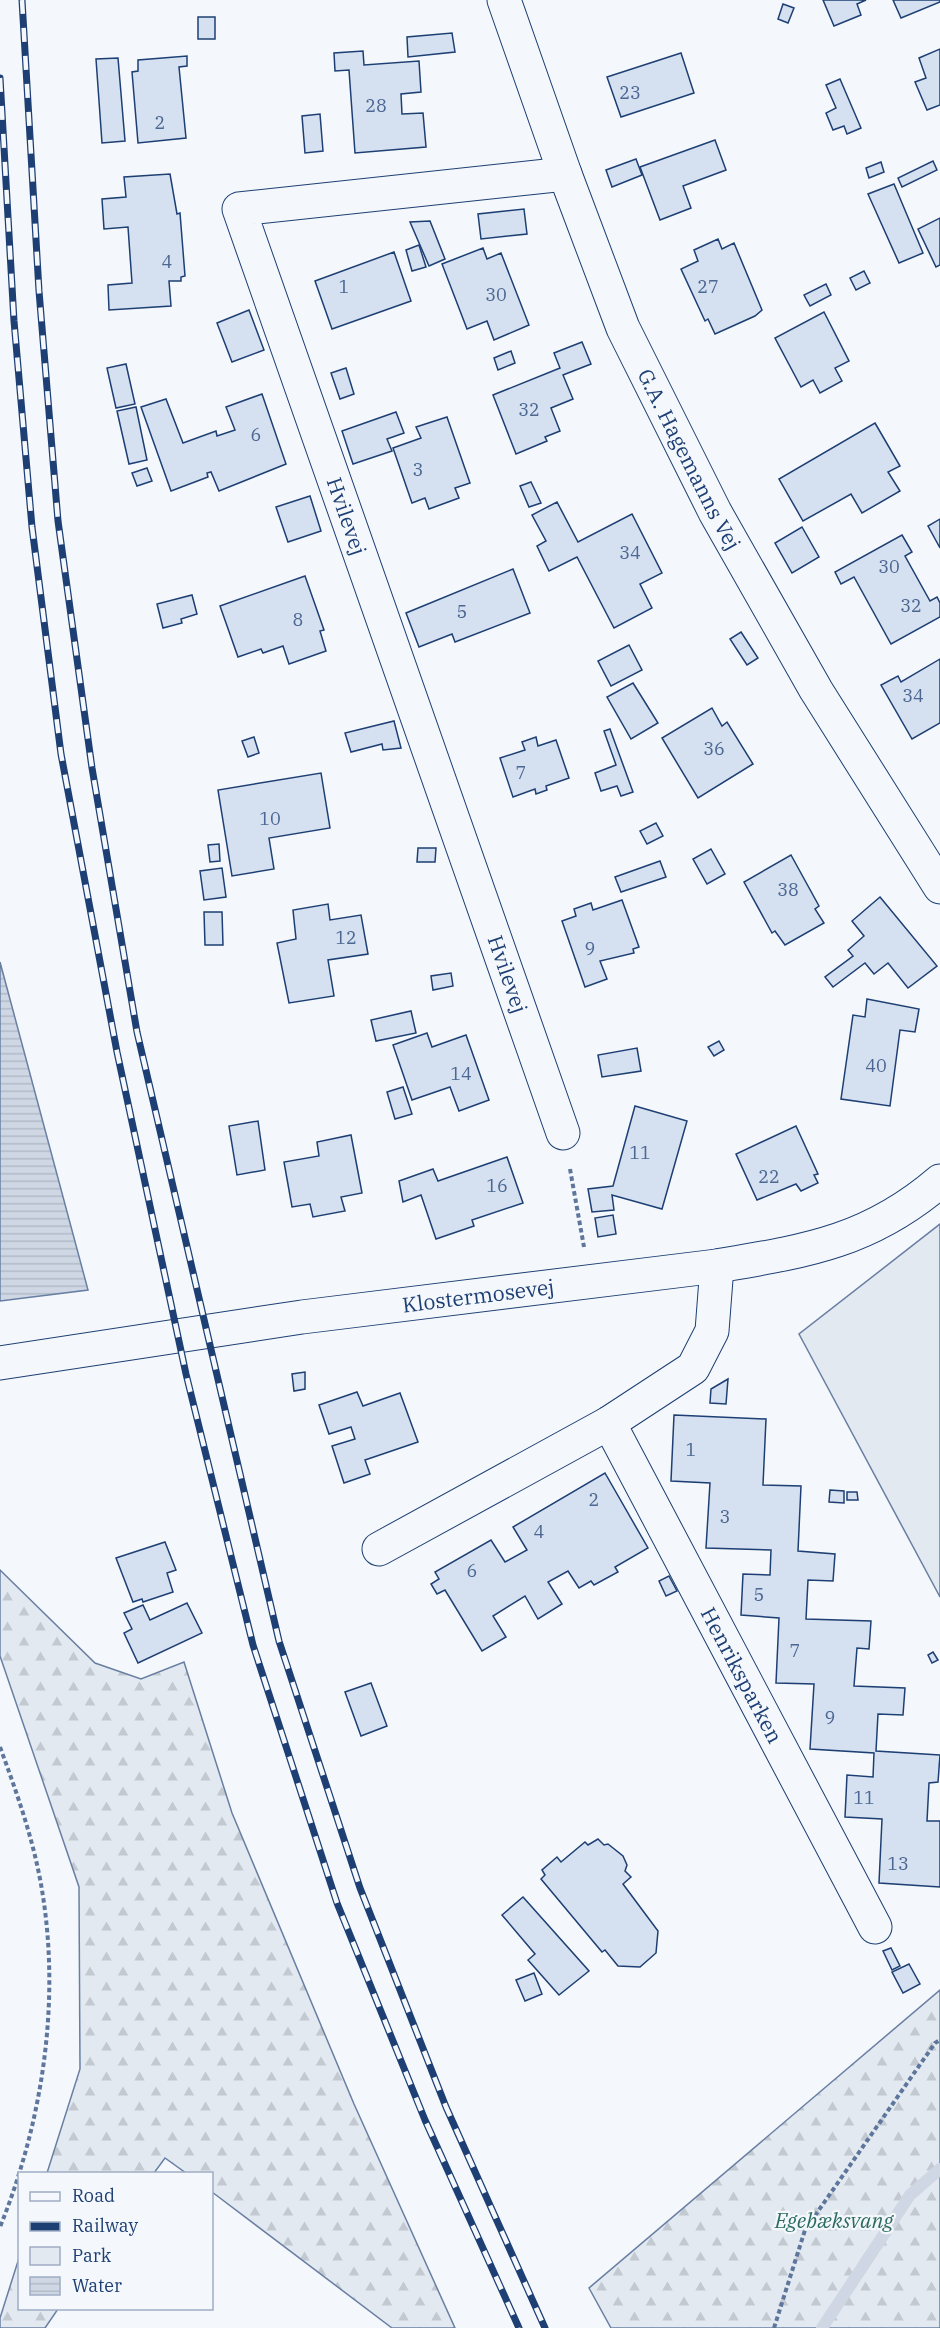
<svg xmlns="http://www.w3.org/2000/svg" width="940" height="2328" font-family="'IBM Plex Serif',serif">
<defs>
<pattern id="forest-firs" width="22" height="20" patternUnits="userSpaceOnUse" patternTransform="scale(1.5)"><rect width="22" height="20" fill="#e3e9f0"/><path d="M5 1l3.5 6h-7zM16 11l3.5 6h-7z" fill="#c2c9d1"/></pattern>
<pattern id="water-rules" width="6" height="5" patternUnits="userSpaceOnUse" patternTransform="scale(1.5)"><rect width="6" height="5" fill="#cfd7e4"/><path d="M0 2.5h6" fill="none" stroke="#b1bac7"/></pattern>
</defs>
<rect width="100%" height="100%" fill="#f4f7fb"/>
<g fill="url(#forest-firs)" stroke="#687fa3" stroke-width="1.5">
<path d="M 0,1570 L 95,1663 L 141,1679 L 184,1662 L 232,1813 L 354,2104 L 455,2328 L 392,2328 L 212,2192 L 212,2174 L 186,2173 L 165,2158 L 154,2173 L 47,2173 L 80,2069 L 79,1887 L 0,1656 Z"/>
<path d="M 940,1990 L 940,2328 L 611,2328 L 589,2288 Z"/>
<path d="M 19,2258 L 20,2308 L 58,2309 L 45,2328 L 0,2328 L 0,2318 Z"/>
</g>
<path fill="#e3e9f0" stroke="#687fa3" stroke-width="1.5" d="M 940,1224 L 940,1597 L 799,1334 Z"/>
<path fill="url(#water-rules)" stroke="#687fa3" stroke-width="1.5" d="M 0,962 L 88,1290 L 0,1301 Z"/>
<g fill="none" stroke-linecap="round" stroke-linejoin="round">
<path stroke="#cfd7e4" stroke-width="12" d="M 822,2328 L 910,2195 L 940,2169"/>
</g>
<g fill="#d5e0f0" stroke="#1d3f73" stroke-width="1.5">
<path d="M 823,0 L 866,0 L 857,4 L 861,15 L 834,26 Z"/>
<path d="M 893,0 L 940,0 L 940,2 L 901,18 Z"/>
<path d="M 783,4 L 794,8 L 788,23 L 778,19 Z"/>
<rect x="198" y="17" width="17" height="22"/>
<path d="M 452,33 L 455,52 L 408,57 L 407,37 Z"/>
<path d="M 940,49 L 940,105 L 927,110 L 915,82 L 926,78 L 919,58 Z"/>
<path d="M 363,51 L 364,65 L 419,61 L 421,92 L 401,94 L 402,114 L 423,113 L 426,147 L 355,153 L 349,70 L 335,71 L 334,53 Z"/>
<path d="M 681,53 L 694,93 L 621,117 L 607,77 Z"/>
<path d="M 187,56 L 187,66 L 179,67 L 186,138 L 138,143 L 132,72 L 138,71 L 138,60 Z"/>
<path d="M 118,58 L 125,141 L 102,143 L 96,59 Z"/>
<path d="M 840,79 L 861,128 L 847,134 L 844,126 L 833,130 L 826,113 L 836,108 L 826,85 Z"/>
<path d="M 320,114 L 323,151 L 305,153 L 302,116 Z"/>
<path d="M 715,140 L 726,170 L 683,186 L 691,208 L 660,220 L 640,167 Z"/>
<path d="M 636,159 L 642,175 L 612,187 L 606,170 Z"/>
<path d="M 933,161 L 937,170 L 902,187 L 898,178 Z"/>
<path d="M 881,162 L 884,172 L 869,178 L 866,168 Z"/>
<path d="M 170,174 L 177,214 L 180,213 L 185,276 L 181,277 L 181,281 L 169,281 L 171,306 L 109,310 L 108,285 L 132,283 L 128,227 L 104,229 L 102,199 L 126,197 L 124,177 Z"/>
<path d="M 894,184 L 923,253 L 899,263 L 868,194 Z"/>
<path d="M 524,209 L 527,234 L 481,239 L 478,214 Z"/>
<path d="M 940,218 L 940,265 L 936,267 L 918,229 Z"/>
<path d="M 430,221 L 445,259 L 429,266 L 410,222 Z"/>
<path d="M 718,239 L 722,249 L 734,243 L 762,310 L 755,316 L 715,334 L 708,319 L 705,321 L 681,269 L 698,261 L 694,250 Z"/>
<path d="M 419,245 L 426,267 L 412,271 L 406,250 Z"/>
<path d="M 483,248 L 487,259 L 501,253 L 529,325 L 494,340 L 487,321 L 467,329 L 442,264 Z"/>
<path d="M 394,252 L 411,301 L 332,329 L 315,281 Z"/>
<path d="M 864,271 L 870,283 L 856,290 L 850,278 Z"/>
<path d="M 826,284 L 831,295 L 810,306 L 804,295 Z"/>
<path d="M 249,310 L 264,350 L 232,362 L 217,323 Z"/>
<path d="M 824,312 L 849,361 L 835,368 L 842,381 L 820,393 L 813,380 L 801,387 L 775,338 Z"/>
<path d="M 582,342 L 591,364 L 563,375 L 573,399 L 551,408 L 560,431 L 545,437 L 547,441 L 516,454 L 493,395 L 560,368 L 554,353 Z"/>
<path d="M 511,351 L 515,363 L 498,370 L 494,358 Z"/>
<path d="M 126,364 L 135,404 L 116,408 L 107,368 Z"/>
<path d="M 346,368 L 354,394 L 340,399 L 331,373 Z"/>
<path d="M 262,394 L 286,464 L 219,491 L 211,472 L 207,473 L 208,477 L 171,491 L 141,407 L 166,399 L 183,443 L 216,431 L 217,436 L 235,430 L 226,407 Z"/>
<path d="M 136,407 L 147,460 L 129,464 L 117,411 Z"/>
<path d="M 396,412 L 404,433 L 387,439 L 392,451 L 353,464 L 342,431 Z"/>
<path d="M 447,417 L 470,483 L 455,488 L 459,498 L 429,509 L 425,498 L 412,503 L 393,448 L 421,438 L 416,427 Z"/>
<path d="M 875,423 L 900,466 L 888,472 L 900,491 L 862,513 L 851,494 L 803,521 L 779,479 Z"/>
<path d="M 147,468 L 152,481 L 137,486 L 132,473 Z"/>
<path d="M 531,482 L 541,503 L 529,507 L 520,486 Z"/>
<path d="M 310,496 L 321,531 L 288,542 L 276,507 Z"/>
<path d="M 557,502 L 578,542 L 632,514 L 662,573 L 640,584 L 652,608 L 614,628 L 577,557 L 549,571 L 537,546 L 546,541 L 532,515 Z"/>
<path d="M 940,519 L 940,548 L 928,526 Z"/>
<path d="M 802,527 L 819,557 L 792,573 L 775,543 Z"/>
<path d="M 902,535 L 912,552 L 905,556 L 930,601 L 937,597 L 940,603 L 940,617 L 891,644 L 854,577 L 841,584 L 835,572 Z"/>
<path d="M 513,569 L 530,613 L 455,642 L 452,634 L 419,647 L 406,613 Z"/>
<path d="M 305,576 L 324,630 L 320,631 L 326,651 L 289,664 L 283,646 L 263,653 L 261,649 L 238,657 L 220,606 Z"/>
<path d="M 192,595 L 197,614 L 181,619 L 182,623 L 163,628 L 157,604 Z"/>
<path d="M 741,632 L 758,658 L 747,665 L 730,639 Z"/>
<path d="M 629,645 L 642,670 L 611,686 L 598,661 Z"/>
<path d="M 940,659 L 940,723 L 912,739 L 881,685 L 898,676 L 901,682 Z"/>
<path d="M 633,683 L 658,723 L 631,739 L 607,697 Z"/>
<path d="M 712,708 L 722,726 L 727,722 L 753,764 L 698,798 L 662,738 Z"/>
<path d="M 394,721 L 401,748 L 383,750 L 382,744 L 351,752 L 345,733 Z"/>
<path d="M 610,729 L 633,792 L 621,796 L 617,786 L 601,791 L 595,773 L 616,765 L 604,731 Z"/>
<path d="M 254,737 L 259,753 L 248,757 L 242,741 Z"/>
<path d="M 536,737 L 538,746 L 556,740 L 569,778 L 546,786 L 547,790 L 536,794 L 535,789 L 513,797 L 500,758 L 525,750 L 522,742 Z"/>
<path d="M 321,773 L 330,828 L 269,838 L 274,869 L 232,876 L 218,790 Z"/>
<path d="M 656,823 L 663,836 L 647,844 L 640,831 Z"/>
<path d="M 219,844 L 220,861 L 210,862 L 208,845 Z"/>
<path d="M 418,848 L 436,848 L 435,862 L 417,862 Z"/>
<path d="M 711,849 L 725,874 L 707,884 L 693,859 Z"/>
<path d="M 791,855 L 819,906 L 815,909 L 824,923 L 785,945 L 775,931 L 772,933 L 744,882 Z"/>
<path d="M 660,861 L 666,877 L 621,892 L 615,877 Z"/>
<path d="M 222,868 L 226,897 L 204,900 L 200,871 Z"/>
<path d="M 880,897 L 937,966 L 908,988 L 888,963 L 874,974 L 865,963 L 833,987 L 825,977 L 853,956 L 848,950 L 864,936 L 852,921 Z"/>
<path d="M 622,900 L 639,947 L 633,949 L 634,953 L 600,961 L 607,979 L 585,987 L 562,921 L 576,916 L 574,909 L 591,903 L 593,910 Z"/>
<path d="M 328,904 L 330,920 L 361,915 L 368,954 L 328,960 L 334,996 L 289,1003 L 277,943 L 296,939 L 293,910 Z"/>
<path d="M 204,912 L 222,912 L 223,945 L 205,945 Z"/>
<path d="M 451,973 L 453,986 L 433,990 L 431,976 Z"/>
<path d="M 867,999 L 919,1009 L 915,1032 L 900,1030 L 890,1106 L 841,1099 L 853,1015 L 865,1017 Z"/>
<path d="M 411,1011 L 416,1033 L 376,1041 L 371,1020 Z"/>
<path d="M 427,1033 L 432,1047 L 466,1035 L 489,1100 L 459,1111 L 450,1087 L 412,1100 L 393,1045 Z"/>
<path d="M 719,1041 L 724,1050 L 714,1056 L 708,1047 Z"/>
<path d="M 637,1048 L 641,1071 L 602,1077 L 598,1055 Z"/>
<path d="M 403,1087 L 412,1114 L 395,1119 L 387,1092 Z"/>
<path d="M 635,1106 L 687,1121 L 662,1209 L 612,1195 L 614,1210 L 592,1212 L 588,1189 L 613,1186 Z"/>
<path d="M 258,1121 L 265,1170 L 237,1175 L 229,1126 Z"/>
<path d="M 796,1126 L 818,1174 L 814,1175 L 818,1183 L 801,1191 L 796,1184 L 757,1200 L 736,1154 Z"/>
<path d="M 351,1135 L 362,1193 L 341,1197 L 345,1211 L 313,1217 L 310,1204 L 292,1207 L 284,1162 L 319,1156 L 317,1142 Z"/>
<path d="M 507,1157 L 523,1203 L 472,1220 L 474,1226 L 436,1239 L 421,1195 L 403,1202 L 399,1181 L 433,1169 L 438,1181 Z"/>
<path d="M 613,1215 L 616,1234 L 598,1237 L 595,1218 Z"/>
<path d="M 305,1372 L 305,1389 L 294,1391 L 292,1374 Z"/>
<path d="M 728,1379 L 726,1404 L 710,1403 L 711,1389 Z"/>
<path d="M 357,1392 L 363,1406 L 400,1393 L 418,1442 L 365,1460 L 370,1474 L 344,1483 L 332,1446 L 355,1439 L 351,1427 L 329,1434 L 319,1405 Z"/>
<path d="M 674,1415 L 766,1419 L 763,1485 L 801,1486 L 798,1551 L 835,1554 L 833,1581 L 808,1580 L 806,1619 L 871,1621 L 869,1649 L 857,1648 L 854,1686 L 905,1688 L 903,1715 L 878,1714 L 876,1751 L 940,1755 L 938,1782 L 929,1783 L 927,1821 L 940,1821 L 940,1887 L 879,1883 L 882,1819 L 845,1817 L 847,1775 L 873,1777 L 874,1753 L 810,1749 L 814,1684 L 776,1683 L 779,1618 L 741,1615 L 743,1574 L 770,1575 L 771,1550 L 706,1548 L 710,1483 L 671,1481 Z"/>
<path d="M 605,1473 L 648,1548 L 615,1567 L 618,1572 L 594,1585 L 591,1581 L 579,1588 L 568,1571 L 548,1582 L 562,1604 L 538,1619 L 525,1596 L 493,1616 L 506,1637 L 482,1651 L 445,1590 L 437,1594 L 431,1584 L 439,1579 L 435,1572 L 491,1540 L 505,1562 L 527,1550 L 513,1527 Z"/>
<path d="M 830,1490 L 844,1491 L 844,1503 L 829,1502 Z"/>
<path d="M 847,1492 L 857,1492 L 858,1500 L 847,1500 Z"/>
<path d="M 165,1542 L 176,1570 L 167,1573 L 173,1592 L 143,1602 L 142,1599 L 133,1602 L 116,1558 Z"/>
<path d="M 669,1576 L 677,1591 L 666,1596 L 659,1581 Z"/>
<path d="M 187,1603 L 202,1633 L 138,1663 L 124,1633 L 132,1629 L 124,1613 L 143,1605 L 150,1620 Z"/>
<path d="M 933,1652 L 938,1660 L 932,1663 L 928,1655 Z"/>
<path d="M 371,1683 L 387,1726 L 361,1736 L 345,1692 Z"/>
<path d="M 598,1839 L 604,1845 L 608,1844 L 623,1856 L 627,1865 L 625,1871 L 631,1877 L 623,1884 L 658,1931 L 656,1953 L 640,1967 L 618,1966 L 605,1950 L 602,1952 L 541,1879 L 545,1875 L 542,1870 L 557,1857 L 561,1862 L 585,1842 L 588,1845 Z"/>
<path d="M 523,1897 L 589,1971 L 559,1995 L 528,1960 L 535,1954 L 502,1915 Z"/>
<path d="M 891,1948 L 900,1966 L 892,1970 L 883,1951 Z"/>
<path d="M 909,1964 L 920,1984 L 903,1993 L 892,1972 Z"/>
<path d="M 534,1973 L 542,1994 L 525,2001 L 516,1980 Z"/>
</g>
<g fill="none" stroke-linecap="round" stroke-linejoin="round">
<defs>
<g id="street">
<path id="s1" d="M 504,0 L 565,174 L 623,328 L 715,512 L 816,690 L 940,887"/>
<path d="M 563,1133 L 239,209 L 565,174"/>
<path id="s2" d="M 609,1423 L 875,1927"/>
<path d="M 379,1549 L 609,1423 L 693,1368 L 712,1331 L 717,1266"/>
</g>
<g id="secondary">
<path id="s3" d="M 0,1363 L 302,1317 L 717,1266 C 806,1251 869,1242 940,1181"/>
</g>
</defs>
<use href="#street" stroke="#1d3f73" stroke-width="35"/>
<use href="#secondary" stroke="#1d3f73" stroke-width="35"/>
<g stroke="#5e769c" stroke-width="4" stroke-dasharray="4.5 3" stroke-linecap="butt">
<path d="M 570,1169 L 584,1247"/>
<path d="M 0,1747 C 15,1788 29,1827 38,1869 C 63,1987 45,2116 0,2227"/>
<path d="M 774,2328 L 805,2230 L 935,2043 L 940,2040"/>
</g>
<use href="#street" stroke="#f4f7fb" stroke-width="33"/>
<use href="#secondary" stroke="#f4f7fb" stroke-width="33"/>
<defs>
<g id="rail">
<path d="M 22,0 L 39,291 L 58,521 L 92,768 L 137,1032 L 279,1641 L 360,1888 L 446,2107 L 545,2328"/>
<path d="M 0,78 L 14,321 L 32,527 L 61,754 L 117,1052 L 186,1374 L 253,1645 L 337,1903 L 425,2120 L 519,2328"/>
</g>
</defs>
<use href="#rail" stroke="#1d3f73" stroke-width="7"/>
<use href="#rail" stroke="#f4f7fb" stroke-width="4.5" stroke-dasharray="14" stroke-linecap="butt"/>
</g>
<g text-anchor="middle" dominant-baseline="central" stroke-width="4.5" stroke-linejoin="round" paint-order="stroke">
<g font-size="18" fill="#4b6792">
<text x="630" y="92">23</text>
<text x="376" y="105">28</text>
<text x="160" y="122">2</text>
<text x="167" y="261">4</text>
<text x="344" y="286">1</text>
<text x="708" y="286">27</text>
<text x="496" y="294">30</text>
<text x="529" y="409">32</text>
<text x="256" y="434">6</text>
<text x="418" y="469">3</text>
<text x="630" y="552">34</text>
<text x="889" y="566">30</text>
<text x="911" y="605">32</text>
<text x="462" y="611">5</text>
<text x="298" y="619">8</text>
<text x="913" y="695">34</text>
<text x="714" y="748">36</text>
<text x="521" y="772">7</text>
<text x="270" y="818">10</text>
<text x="788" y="889">38</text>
<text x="346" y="937">12</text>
<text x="590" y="948">9</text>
<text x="876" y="1065">40</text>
<text x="461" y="1073">14</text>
<text x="640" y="1152">11</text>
<text x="769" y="1176">22</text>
<text x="497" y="1185">16</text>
<text x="691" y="1449">1</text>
<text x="594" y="1499">2</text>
<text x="725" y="1516">3</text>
<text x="539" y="1531">4</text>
<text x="472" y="1570">6</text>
<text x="759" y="1594">5</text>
<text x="795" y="1650">7</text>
<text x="830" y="1717">9</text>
<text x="864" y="1797">11</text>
<text x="898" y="1863">13</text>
</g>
<g font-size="21" fill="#1d3f73" stroke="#f4f7fb">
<text stroke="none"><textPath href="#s1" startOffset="496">G.A. Hagemanns Vej</textPath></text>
<text transform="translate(347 516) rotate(71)">Hvilevej</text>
<text transform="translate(508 974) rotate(71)">Hvilevej</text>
<text stroke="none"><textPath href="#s3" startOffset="483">Klostermosevej</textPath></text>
<text stroke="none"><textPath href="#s2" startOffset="285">Henriksparken</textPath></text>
</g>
<g font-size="21" font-style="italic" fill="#2c6c60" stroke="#f4f7fb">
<text x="834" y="2220">Egebæksvang</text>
</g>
</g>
<rect x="18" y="2172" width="195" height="138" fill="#f4f7fb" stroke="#9eadc5" stroke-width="1.5"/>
<rect x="30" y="2192" width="30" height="9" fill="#f4f7fb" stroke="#9eadc5" stroke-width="1.5"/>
<text x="72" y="2202" font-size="18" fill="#1d3f73">Road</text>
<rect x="30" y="2222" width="30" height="9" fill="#1d3f73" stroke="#9eadc5" stroke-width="1.5"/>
<text x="72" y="2232" font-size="18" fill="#1d3f73">Railway</text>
<rect x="30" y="2247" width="30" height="18" fill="#e3e9f0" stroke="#9eadc5" stroke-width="1.5"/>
<text x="72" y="2262" font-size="18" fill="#1d3f73">Park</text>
<rect x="30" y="2277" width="30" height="18" fill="url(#water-rules)" stroke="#9eadc5" stroke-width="1.5"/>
<text x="72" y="2292" font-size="18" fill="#1d3f73">Water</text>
</svg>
